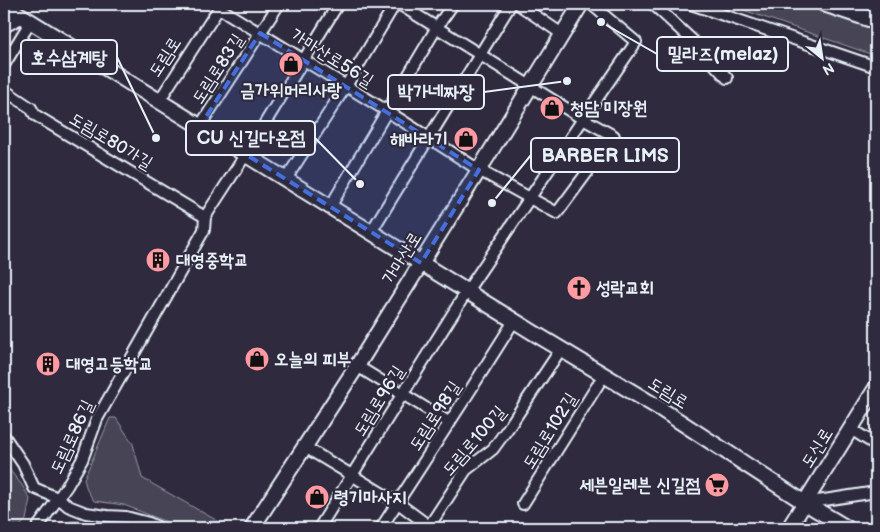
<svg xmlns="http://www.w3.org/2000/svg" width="880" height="532" font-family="'Balsamiq Sans','Poor Story',sans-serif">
<rect width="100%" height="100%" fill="#2f2a3d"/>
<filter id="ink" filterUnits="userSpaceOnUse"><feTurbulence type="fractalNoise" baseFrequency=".02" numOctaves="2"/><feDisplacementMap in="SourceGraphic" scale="10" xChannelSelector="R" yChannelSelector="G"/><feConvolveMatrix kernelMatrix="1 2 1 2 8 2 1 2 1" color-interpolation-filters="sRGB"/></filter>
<g filter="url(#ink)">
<g fill="#464455" stroke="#979aa6">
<path d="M 726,4 L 876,4 L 876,56 Z"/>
<path d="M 110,418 L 116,418 L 133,444 L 142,478 L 223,524 L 225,527 L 224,528 L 182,528 L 124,505 L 94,501 L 87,490 L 84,479 Z"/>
<path d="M 4,463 L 22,485 L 30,499 L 26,520 L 18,528 L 4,528 Z"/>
<path d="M 72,521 L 125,523 L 143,528 L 55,528 L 57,526 Z"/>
</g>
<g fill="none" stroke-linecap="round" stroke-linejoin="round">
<defs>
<g id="minor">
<path d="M 518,4 L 562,34"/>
<path d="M 653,4 L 693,41 L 727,78"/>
<path d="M 691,4 L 876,67"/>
<path d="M 4,27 L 23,17"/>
<path d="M 4,65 L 31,21"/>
<path d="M 4,90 L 31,108 L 35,115 L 205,217"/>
<path d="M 159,101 L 219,8 L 387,111 L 479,170 L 557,213 L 614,136 L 583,119 L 636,42 L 591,4"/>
<path d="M 200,126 L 279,4"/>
<path d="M 286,179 L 346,86 L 395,4"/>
<path d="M 330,207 L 437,27 L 453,4"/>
<path d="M 371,232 L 511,4"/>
<path d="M 357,366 L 450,423"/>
<path d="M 851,429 L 876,445"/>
<path d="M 4,436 L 23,464 L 34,488 L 60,499 L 68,506 L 86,513 L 107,516 L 126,517 L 149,523 L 160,528"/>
<path d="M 305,447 L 398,503 L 429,526"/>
<path d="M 805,503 L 876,492"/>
<path d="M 523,504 L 604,375"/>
<path d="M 37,528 L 67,486 L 82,460 L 97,419 L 204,230 L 205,217 L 246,154 L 338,4"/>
<path d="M 319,528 L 467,291 L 583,119 L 399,4"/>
<path d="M 381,528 L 466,397 L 514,321"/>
<path d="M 428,528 L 466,470 L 493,449 L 511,424 L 561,349"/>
</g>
<g id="secondary">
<path d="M 4,5 L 534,333 L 659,408 L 805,503 L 847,528"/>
<path d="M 252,528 L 357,366 L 479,170 L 581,4"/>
<path d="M 789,528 L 876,388"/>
</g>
<path id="primary" d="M 825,4 L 876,21"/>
</defs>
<use href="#minor" stroke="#e8f1f8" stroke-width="14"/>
<use href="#secondary" stroke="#e8f1f8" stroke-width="18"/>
<use href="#primary" stroke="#e8f1f8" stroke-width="19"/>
<use href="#minor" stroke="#2f2a3d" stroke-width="10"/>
<use href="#secondary" stroke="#2f2a3d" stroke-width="14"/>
<use href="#primary" stroke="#2f2a3d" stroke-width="15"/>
</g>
</g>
<path fill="#466fde" fill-opacity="0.2" stroke="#466fde" stroke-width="4" stroke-dasharray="10 6" stroke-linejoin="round" d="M 260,33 L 479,170 L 421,263 L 200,126 Z"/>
<defs>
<symbol id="shop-disc" viewBox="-11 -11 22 22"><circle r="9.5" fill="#ff9aa2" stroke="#2f2a3d"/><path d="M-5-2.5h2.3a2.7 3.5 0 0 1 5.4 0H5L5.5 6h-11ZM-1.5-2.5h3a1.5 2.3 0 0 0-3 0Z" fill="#111"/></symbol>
<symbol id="building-disc" viewBox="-11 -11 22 22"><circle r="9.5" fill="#ff9aa2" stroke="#2f2a3d"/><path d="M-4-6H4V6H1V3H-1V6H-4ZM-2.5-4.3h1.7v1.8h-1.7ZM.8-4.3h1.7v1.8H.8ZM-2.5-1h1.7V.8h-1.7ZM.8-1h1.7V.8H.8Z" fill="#111"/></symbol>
<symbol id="church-disc" viewBox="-11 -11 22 22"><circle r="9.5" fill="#ff9aa2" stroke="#2f2a3d"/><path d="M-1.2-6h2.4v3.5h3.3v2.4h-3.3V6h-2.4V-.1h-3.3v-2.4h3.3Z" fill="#111"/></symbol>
<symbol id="supermarket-disc" viewBox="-11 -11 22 22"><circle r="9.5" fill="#ff9aa2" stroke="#2f2a3d"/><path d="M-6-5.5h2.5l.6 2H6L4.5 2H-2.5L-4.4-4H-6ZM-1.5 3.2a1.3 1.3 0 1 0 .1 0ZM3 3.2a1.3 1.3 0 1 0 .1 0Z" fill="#111"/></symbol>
</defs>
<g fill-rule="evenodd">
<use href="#shop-disc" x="277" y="50" width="28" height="28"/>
<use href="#shop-disc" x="538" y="94" width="28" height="28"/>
<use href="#shop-disc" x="452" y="125" width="28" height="28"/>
<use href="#building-disc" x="144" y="246" width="28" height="28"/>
<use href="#church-disc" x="565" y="274" width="28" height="28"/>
<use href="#shop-disc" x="243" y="345" width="28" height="28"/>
<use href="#building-disc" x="34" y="350" width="28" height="28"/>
<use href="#supermarket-disc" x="703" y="471" width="28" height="28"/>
<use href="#shop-disc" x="303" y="483" width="28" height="28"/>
</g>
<g text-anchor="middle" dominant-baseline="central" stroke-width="4.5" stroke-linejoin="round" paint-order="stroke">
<g font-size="18" fill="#e8f1f8" stroke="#2f2a3d">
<text transform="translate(165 57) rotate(-57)">도림로</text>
<text transform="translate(332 58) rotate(32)">가마산로56길</text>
<text transform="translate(218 69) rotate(-57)">도림로83길</text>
<text transform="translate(111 141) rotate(31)">도림로80가길</text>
<text transform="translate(402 258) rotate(-58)">가마산로</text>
<text transform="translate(668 393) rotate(32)">도림로</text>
<text transform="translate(379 401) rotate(-58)">도림로96길</text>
<text transform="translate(435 416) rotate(-57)">도림로98길</text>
<text transform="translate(550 431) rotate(-58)">도림로102길</text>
<text transform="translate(72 437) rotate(-65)">도림로86길</text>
<text transform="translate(474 441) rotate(-49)">도림로100길</text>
<text transform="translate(817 448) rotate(-58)">도신로</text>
</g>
<g font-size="18" font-weight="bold" fill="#e8f1f8" stroke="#2f2a3d" text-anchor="start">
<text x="291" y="90" text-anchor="middle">금가위머리사랑</text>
<text x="570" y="108">청담 미장원</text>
<text x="448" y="139" text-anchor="end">해바라기</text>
<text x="176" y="260">대영중학교</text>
<text x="596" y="288">성락교회</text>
<text x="274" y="359">오늘의 피부</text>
<text x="66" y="364">대영고등학교</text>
<text x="700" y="485" text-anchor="end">세븐일레븐 신길점</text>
<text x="334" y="497">령기마사지</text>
</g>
</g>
<path fill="none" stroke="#e8f1f8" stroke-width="2" d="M601 22L657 54M156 138L117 57M567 81L484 92M360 184L315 138M492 203L531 155"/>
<g fill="#e8f1f8" stroke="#2f2a3d" stroke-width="2">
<circle cx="601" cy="22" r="5"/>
<circle cx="156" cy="138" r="5"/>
<circle cx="567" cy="81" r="5"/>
<circle cx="360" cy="184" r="5"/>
<circle cx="492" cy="203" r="5"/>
</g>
<g fill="#2f2a3d" stroke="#e8f1f8" stroke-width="2">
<rect x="657" y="37" width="131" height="34" rx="5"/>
<rect x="21" y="40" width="96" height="34" rx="5"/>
<rect x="388" y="75" width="96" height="34" rx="5"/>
<rect x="186" y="121" width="129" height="34" rx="5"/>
<rect x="531" y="138" width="148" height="34" rx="5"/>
</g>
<g font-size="19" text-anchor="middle" font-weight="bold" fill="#e8f1f8">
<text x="723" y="60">밀라즈(melaz)</text>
<text x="69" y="64">호수삼계탕</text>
<text x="436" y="98">박가네짜장</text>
<text x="251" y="144">CU 신길다온점</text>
<text x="605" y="162">BARBER LIMS</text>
</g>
<rect width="880" height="532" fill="none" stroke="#2f2a3d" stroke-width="20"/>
<rect x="10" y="10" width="860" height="512" fill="none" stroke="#e8f1f8" stroke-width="2" filter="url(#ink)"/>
<g transform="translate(822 58) rotate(150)" stroke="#2f2a3d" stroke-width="4" paint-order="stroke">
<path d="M0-4L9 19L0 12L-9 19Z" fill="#e8f1f8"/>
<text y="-8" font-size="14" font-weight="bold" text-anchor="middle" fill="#e8f1f8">N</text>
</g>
</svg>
